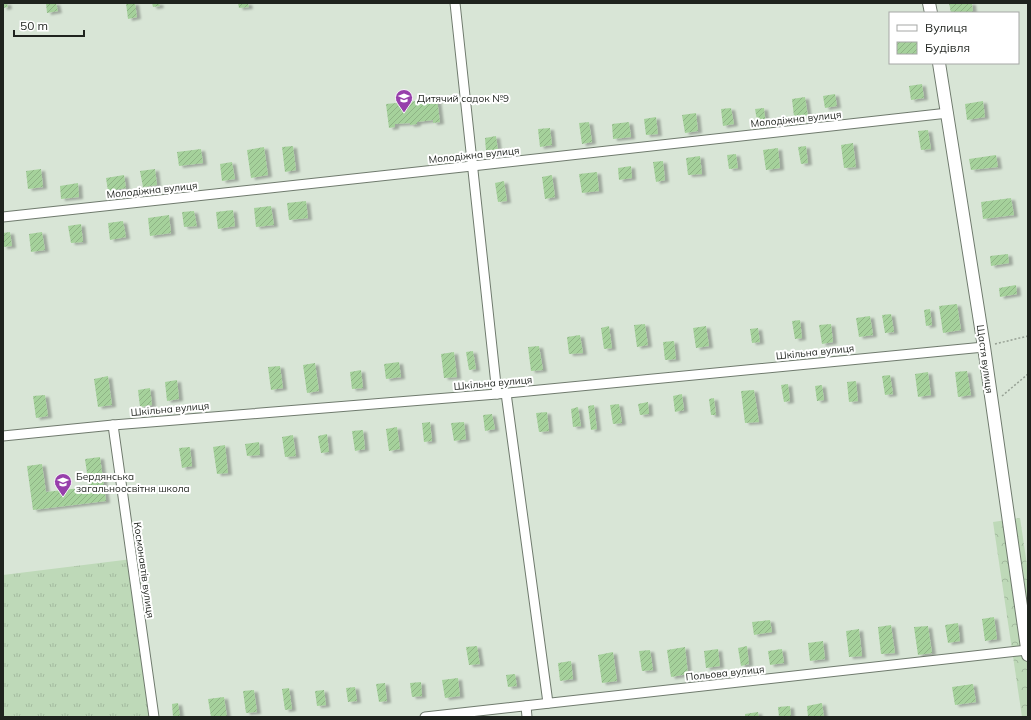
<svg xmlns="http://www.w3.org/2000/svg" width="1031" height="720" font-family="Mulish,sans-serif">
<defs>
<pattern id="grass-tufts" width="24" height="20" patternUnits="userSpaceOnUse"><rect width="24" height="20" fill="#bed9b8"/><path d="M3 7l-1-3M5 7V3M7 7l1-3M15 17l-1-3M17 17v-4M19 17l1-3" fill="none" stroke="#a3ba9e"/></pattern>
<pattern id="forest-crowns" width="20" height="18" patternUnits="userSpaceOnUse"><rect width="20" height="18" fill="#bed9b8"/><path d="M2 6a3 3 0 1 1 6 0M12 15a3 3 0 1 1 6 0" fill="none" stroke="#a3ba9e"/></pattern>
<pattern id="building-hatch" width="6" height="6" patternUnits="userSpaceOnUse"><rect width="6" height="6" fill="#a5d19b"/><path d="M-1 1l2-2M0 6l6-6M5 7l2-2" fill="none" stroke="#8eb385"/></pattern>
<filter id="shadow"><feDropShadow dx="4" dy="2" stdDeviation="1" flood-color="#0004"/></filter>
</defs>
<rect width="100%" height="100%" fill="#d8e5d6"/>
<path fill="url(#grass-tufts)" d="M 132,559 L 154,717 L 3,717 L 3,575 Z"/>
<path fill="url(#forest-crowns)" d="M 1020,518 L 1028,572 L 1028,717 L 1022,717 L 993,522 Z"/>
<g fill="url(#building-hatch)" filter="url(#shadow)">
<path d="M 3,3 L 7,3 L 8,7 L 3,8 Z"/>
<path d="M 46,3 L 56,3 L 58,11 L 47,13 Z"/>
<path d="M 126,3 L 135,3 L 137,17 L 128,19 Z"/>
<path d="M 152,3 L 159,3 L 160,6 L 153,7 Z"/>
<path d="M 238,3 L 248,3 L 249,7 L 239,8 Z"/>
<path d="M 949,3 L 972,3 L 973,13 L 951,13 Z"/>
<path d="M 922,84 L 924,98 L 911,100 L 909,86 Z"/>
<path d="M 835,94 L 837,106 L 825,108 L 823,96 Z"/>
<path d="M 805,97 L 808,116 L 794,117 L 792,99 Z"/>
<path d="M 437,99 L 440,122 L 433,123 L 433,120 L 417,122 L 417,124 L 410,125 L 410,123 L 395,124 L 395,127 L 389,128 L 386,104 Z"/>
<path d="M 983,101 L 985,117 L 967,120 L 965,104 Z"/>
<path d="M 731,108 L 734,124 L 723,126 L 721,109 Z"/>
<path d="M 764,108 L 766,125 L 758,126 L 755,109 Z"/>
<path d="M 696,113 L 698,131 L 685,133 L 682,115 Z"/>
<path d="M 656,117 L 658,134 L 646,135 L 644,119 Z"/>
<path d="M 589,122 L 592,142 L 582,144 L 579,123 Z"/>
<path d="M 629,122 L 631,137 L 613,139 L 612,124 Z"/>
<path d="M 550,128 L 552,145 L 540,147 L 538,129 Z"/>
<path d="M 928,130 L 931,149 L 921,150 L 918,131 Z"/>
<path d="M 496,136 L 498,150 L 486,151 L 485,138 Z"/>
<path d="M 853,143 L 856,167 L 844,168 L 841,145 Z"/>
<path d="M 293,146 L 296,170 L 285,172 L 282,147 Z"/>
<path d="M 806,146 L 808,163 L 801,164 L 798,147 Z"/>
<path d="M 264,147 L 268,175 L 251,178 L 247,150 Z"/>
<path d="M 778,148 L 780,168 L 766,170 L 763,150 Z"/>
<path d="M 201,149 L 203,163 L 179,166 L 177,152 Z"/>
<path d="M 736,154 L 738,168 L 729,169 L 727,155 Z"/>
<path d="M 996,155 L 998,167 L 971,170 L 969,159 Z"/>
<path d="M 700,156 L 702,174 L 688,175 L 686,158 Z"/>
<path d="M 663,161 L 665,180 L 656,182 L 653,162 Z"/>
<path d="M 232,162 L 235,179 L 222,181 L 220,164 Z"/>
<path d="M 631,166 L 632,178 L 619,180 L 618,168 Z"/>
<path d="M 41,169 L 43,187 L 28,189 L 26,171 Z"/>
<path d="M 155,169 L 157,185 L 143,187 L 140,171 Z"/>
<path d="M 597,172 L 599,191 L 582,193 L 579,174 Z"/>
<path d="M 124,175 L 126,188 L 108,191 L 106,178 Z"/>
<path d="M 552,175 L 555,197 L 545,199 L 542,177 Z"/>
<path d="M 504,181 L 507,201 L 498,202 L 495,183 Z"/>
<path d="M 78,183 L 79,197 L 61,199 L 60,186 Z"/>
<path d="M 1011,198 L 1014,215 L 983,219 L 981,202 Z"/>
<path d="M 306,201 L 308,218 L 289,220 L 287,203 Z"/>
<path d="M 271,206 L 274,225 L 256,227 L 254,208 Z"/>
<path d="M 233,210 L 235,226 L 218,229 L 216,212 Z"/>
<path d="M 194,211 L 197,226 L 184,227 L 182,212 Z"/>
<path d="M 169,215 L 171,233 L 150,236 L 148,218 Z"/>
<path d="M 123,221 L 126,237 L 110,240 L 108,223 Z"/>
<path d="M 81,224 L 83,242 L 71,243 L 68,226 Z"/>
<path d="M 10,232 L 12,246 L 3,247 L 3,233 Z"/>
<path d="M 42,232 L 45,250 L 31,252 L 29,234 Z"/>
<path d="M 1008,254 L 1009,263 L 991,266 L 990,256 Z"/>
<path d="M 1016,285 L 1017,294 L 1000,297 L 999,288 Z"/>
<path d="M 957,304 L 961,330 L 943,333 L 939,306 Z"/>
<path d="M 930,309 L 932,325 L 926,326 L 924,310 Z"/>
<path d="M 891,314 L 894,332 L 885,333 L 882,315 Z"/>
<path d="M 870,316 L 873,335 L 859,337 L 856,318 Z"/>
<path d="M 800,320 L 802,338 L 795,339 L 792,321 Z"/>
<path d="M 645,324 L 648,345 L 637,347 L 634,325 Z"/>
<path d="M 831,324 L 833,342 L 822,344 L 819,325 Z"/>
<path d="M 609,326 L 612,348 L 604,349 L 601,328 Z"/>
<path d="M 706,326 L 709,346 L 696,348 L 693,328 Z"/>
<path d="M 758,328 L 760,342 L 752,343 L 750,329 Z"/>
<path d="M 580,335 L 583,353 L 569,354 L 567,337 Z"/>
<path d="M 674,341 L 676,359 L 665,360 L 663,342 Z"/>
<path d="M 539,346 L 543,370 L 531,371 L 528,347 Z"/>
<path d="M 473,351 L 476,369 L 469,370 L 466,352 Z"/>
<path d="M 454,352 L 457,377 L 444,378 L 441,354 Z"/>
<path d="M 399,362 L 401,377 L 386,379 L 384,364 Z"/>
<path d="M 315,363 L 319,391 L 307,393 L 303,365 Z"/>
<path d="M 280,366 L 283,388 L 271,390 L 268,367 Z"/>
<path d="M 361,370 L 363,388 L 352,389 L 350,372 Z"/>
<path d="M 967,371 L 971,395 L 958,397 L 955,372 Z"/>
<path d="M 928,372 L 931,395 L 918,397 L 915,374 Z"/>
<path d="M 890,375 L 893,394 L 885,395 L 882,376 Z"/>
<path d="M 108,376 L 112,405 L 98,407 L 94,379 Z"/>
<path d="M 177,380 L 179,399 L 167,401 L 165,382 Z"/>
<path d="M 856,381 L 858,401 L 849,402 L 847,382 Z"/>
<path d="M 788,384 L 790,401 L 784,402 L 781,385 Z"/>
<path d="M 822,385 L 824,400 L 817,401 L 815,386 Z"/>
<path d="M 150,388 L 152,405 L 140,407 L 138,390 Z"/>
<path d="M 754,390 L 759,422 L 745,423 L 741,391 Z"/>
<path d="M 682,394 L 684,410 L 675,412 L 673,396 Z"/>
<path d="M 45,395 L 48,416 L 36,418 L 33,396 Z"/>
<path d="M 714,398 L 716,415 L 711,415 L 709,399 Z"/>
<path d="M 648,402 L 649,414 L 640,415 L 638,404 Z"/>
<path d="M 619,404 L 622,423 L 613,424 L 610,405 Z"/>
<path d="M 594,405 L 597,429 L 591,430 L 588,406 Z"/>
<path d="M 578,407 L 581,426 L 573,427 L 571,409 Z"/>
<path d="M 547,412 L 549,431 L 539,432 L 536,413 Z"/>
<path d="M 492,414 L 495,429 L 485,431 L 483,415 Z"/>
<path d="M 430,422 L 432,441 L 424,442 L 422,423 Z"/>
<path d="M 464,422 L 466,439 L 454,441 L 451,423 Z"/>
<path d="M 397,427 L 400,449 L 389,451 L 386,429 Z"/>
<path d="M 363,430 L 365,449 L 355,451 L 352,431 Z"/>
<path d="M 327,434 L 329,452 L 321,453 L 318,436 Z"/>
<path d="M 293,435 L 296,456 L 285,457 L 282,437 Z"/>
<path d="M 259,442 L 260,455 L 247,456 L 245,444 Z"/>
<path d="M 225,445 L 228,473 L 217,474 L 213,447 Z"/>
<path d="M 190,447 L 192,466 L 182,468 L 179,448 Z"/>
<path d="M 100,457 L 106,501 L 33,510 L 27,466 L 42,464 L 46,492 L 89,487 L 85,459 Z"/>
<path d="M 994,617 L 997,639 L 985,641 L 982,619 Z"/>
<path d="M 770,620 L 772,632 L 754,635 L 752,622 Z"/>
<path d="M 958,623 L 960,641 L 948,643 L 945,625 Z"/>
<path d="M 891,625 L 895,653 L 881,654 L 878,627 Z"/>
<path d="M 928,626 L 932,653 L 918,655 L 914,627 Z"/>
<path d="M 859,629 L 862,656 L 849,657 L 846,631 Z"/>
<path d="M 823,641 L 825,659 L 810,661 L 808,643 Z"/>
<path d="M 477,646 L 480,664 L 469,665 L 466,647 Z"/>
<path d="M 747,646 L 749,664 L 741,666 L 738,648 Z"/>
<path d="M 685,647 L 688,674 L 671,677 L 667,650 Z"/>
<path d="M 718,649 L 720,666 L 706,668 L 704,651 Z"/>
<path d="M 782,649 L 784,663 L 770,665 L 768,651 Z"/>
<path d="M 650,650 L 653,670 L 642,671 L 639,651 Z"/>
<path d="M 613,652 L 617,681 L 602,683 L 598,655 Z"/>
<path d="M 571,661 L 573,679 L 560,681 L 558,663 Z"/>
<path d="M 515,674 L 517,686 L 508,687 L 506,675 Z"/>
<path d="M 458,678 L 460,696 L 445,698 L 442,680 Z"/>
<path d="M 421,682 L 422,696 L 412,697 L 410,683 Z"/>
<path d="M 385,683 L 387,701 L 379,702 L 376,684 Z"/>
<path d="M 973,684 L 976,702 L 955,705 L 952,687 Z"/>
<path d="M 355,687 L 357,701 L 348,702 L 346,688 Z"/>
<path d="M 289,688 L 292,709 L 285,710 L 282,689 Z"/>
<path d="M 254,690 L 257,712 L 246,713 L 243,691 Z"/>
<path d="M 324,690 L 326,705 L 317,706 L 315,691 Z"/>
<path d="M 224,697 L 227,717 L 211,717 L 208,699 Z"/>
<path d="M 178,703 L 180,716 L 173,717 L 172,704 Z"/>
<path d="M 822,703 L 824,717 L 808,717 L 807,706 Z"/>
<path d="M 790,706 L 791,717 L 779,717 L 778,707 Z"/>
<path d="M 758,712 L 759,717 L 745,717 L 745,714 Z"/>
</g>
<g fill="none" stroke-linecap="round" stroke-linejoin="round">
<defs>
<g id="street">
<path d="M 455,3 L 497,394"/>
<path d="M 3,217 L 472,166 L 948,113"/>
<path d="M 506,393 L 548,703"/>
<path d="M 113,425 L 154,717"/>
<path d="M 3,436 L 113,425 L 497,394 L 984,347"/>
<path d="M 526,706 L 527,717"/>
<path d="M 425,717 L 1027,650"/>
</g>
<g id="secondary">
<path d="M 929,3 L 931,13"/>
<path d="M 939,63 L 984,347 L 1028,655"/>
</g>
</defs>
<use href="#street" stroke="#6f7a6d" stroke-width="11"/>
<use href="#secondary" stroke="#6f7a6d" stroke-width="14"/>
<g stroke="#96a094" stroke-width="1.5" stroke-dasharray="2 2" stroke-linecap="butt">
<path d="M 995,344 L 1028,336"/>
<path d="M 1002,396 L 1028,374"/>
</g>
<use href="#street" stroke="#fff" stroke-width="9"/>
<use href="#secondary" stroke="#fff" stroke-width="12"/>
</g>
<defs>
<symbol id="school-pin" viewBox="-11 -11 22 30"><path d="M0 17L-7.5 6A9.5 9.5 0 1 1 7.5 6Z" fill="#973fab" stroke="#fff"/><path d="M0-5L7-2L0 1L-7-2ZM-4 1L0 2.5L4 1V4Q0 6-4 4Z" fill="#fff"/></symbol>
</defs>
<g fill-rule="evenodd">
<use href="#school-pin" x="394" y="88" width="20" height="27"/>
<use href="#school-pin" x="53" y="472" width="20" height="27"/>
</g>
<g text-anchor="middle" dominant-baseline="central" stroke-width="4" stroke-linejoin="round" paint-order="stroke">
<g font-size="10" fill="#1f231e" stroke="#fff" text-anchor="start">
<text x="417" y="98">Дитячий садок №9</text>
<text x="76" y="476">Бердянська<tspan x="76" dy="12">загальноосвітня школа</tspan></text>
</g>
<g font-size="10" fill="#1f231e" stroke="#fff">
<text transform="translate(796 119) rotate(-6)">Молодіжна вулиця</text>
<text transform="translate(474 155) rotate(-6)">Молодіжна вулиця</text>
<text transform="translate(152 190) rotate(-6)">Молодіжна вулиця</text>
<text transform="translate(815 352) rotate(-6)">Шкільна вулиця</text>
<text transform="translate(985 359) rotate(82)">Щастя вулиця</text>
<text transform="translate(493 383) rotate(-5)">Шкільна вулиця</text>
<text transform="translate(170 409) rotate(-5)">Шкільна вулиця</text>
<text transform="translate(144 570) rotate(82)">Космонавтів вулиця</text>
<text transform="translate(725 673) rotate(-6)">Польова вулиця</text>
</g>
</g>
<rect width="1031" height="720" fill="none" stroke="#1f231e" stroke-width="8"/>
<rect x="889" y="12" width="130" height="52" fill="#ffffff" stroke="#a5a7a5"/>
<rect x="897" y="25" width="20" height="6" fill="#ffffff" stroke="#a5a7a5"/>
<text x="925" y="32" font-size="12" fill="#1f231e">Вулиця</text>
<rect x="897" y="42" width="20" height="12" fill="url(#building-hatch)" stroke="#a5a7a5"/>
<text x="925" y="52" font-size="12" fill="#1f231e">Будівля</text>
<path d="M14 30v6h70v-6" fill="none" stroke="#1f231e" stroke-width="2"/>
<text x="20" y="30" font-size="12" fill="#1f231e" stroke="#ffffff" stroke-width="3" paint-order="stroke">50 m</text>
</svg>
